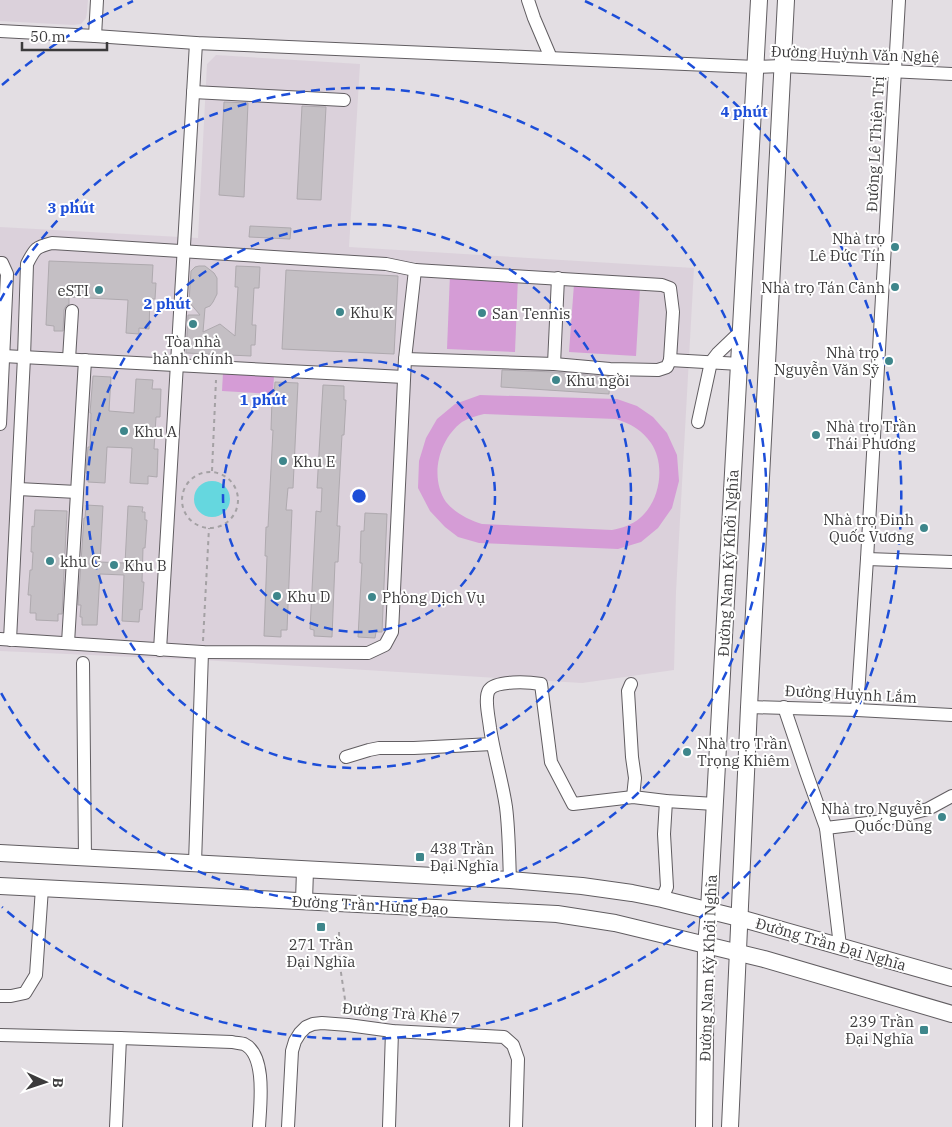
<svg xmlns="http://www.w3.org/2000/svg" width="952" height="1127" font-family="'IBM Plex Serif',serif">
<rect width="100%" height="100%" fill="#e3dee3"/>
<g fill="#dbd1db">
<path d="M 0,0 L 88,0 L 87,12 L 86,18 L 81,24 L 73,25 L 0,21 Z"/>
<path d="M 216,55 L 360,64 L 349,247 L 694,268 L 676,592 L 674,670 L 582,683 L 202,660 L 0,651 L 0,227 L 198,238 L 207,64 Z"/>
</g>
<g fill="#d59cd6" fill-rule="evenodd">
<path d="M 450,274 L 518,277 L 515,352 L 447,349 Z"/>
<path d="M 574,284 L 640,288 L 636,356 L 569,352 Z"/>
<path d="M 223,373 L 274,375 L 273,394 L 222,391 Z"/>
<path d="M 480,395 L 617,399 L 637,406 L 653,417 L 667,433 L 677,455 L 679,481 L 672,508 L 658,528 L 641,542 L 618,549 L 479,543 L 458,537 L 445,527 L 430,511 L 418,488 L 419,461 L 426,438 L 437,419 L 455,404 ZM 484,414 L 616,419 C 631,424 642,430 651,443 C 666,465 660,501 640,518 C 632,525 622,528 612,530 L 482,524 C 469,520 455,513 446,502 C 429,477 439,439 462,422 C 469,418 476,416 484,414 Z"/>
</g>
<circle fill="#65d7df" cx="212" cy="499" r="18"/>
<g fill="#c4bfc4" stroke="#aea9ae">
<path d="M 224,102 L 248,103 L 244,197 L 219,195 Z"/>
<path d="M 302,106 L 326,107 L 321,200 L 297,199 Z"/>
<path d="M 250,226 L 291,228 L 290,239 L 249,237 Z"/>
<path d="M 49,261 L 153,265 L 152,283 L 156,283 L 155,299 L 150,299 L 149,329 L 139,328 L 139,334 L 126,333 L 128,300 L 69,297 L 69,304 L 66,306 L 64,310 L 63,331 L 54,331 L 54,326 L 46,325 Z"/>
<path d="M 199,266 L 205,266 L 214,273 L 217,278 L 217,294 L 213,302 L 210,306 L 205,308 L 203,332 L 220,324 L 235,336 L 238,287 L 235,287 L 236,266 L 260,267 L 259,288 L 254,288 L 252,325 L 256,325 L 255,345 L 251,345 L 251,356 L 186,353 L 188,315 L 200,315 L 189,302 L 191,271 L 195,267 Z"/>
<path d="M 286,270 L 398,276 L 394,354 L 282,349 Z"/>
<path d="M 502,370 L 554,372 L 610,377 L 609,394 L 501,387 Z"/>
<path d="M 93,376 L 111,377 L 109,411 L 134,413 L 136,379 L 153,380 L 152,389 L 161,389 L 160,417 L 156,417 L 154,449 L 158,449 L 157,477 L 148,476 L 148,484 L 130,483 L 132,448 L 107,447 L 105,483 L 88,482 L 88,474 L 86,473 L 88,447 L 90,447 L 91,413 L 90,413 Z"/>
<path d="M 275,382 L 298,383 L 293,488 L 288,488 L 286,510 L 292,510 L 287,630 L 281,630 L 281,637 L 264,636 L 267,556 L 265,556 L 266,527 L 268,527 L 273,430 L 271,430 L 272,399 L 274,399 Z"/>
<path d="M 323,385 L 344,386 L 344,400 L 346,400 L 344,435 L 342,435 L 337,526 L 340,526 L 338,562 L 335,562 L 332,637 L 314,636 L 314,630 L 310,629 L 316,511 L 321,512 L 322,488 L 317,488 Z"/>
<path d="M 86,505 L 103,506 L 100,562 L 125,563 L 128,506 L 143,507 L 142,512 L 145,512 L 145,520 L 147,520 L 145,548 L 143,548 L 142,582 L 144,582 L 142,610 L 140,609 L 139,622 L 122,621 L 124,575 L 100,574 L 97,625 L 82,625 L 82,617 L 80,617 L 81,605 L 78,605 L 84,518 L 85,518 Z"/>
<path d="M 35,510 L 67,511 L 62,614 L 58,614 L 58,621 L 36,620 L 36,613 L 30,613 L 31,595 L 28,595 L 30,570 L 32,570 L 33,552 L 31,552 L 32,526 L 34,527 Z"/>
<path d="M 365,513 L 387,514 L 382,632 L 376,632 L 375,638 L 358,637 L 362,563 L 360,563 L 361,531 L 364,531 Z"/>
</g>
<g fill="none" stroke-linecap="round" stroke-linejoin="round">
<defs>
<g id="minor">
<path d="M 528,0 L 534,18 L 551,58"/>
<path d="M 0,31 L 95,36 L 196,43 L 756,67 L 783,66 L 952,74"/>
<path d="M 95,36 L 97,0"/>
<path d="M 193,92 L 344,100"/>
<path d="M 0,263 L 2,263 L 7,274 L 0,424"/>
<path d="M 3,356 L 404,377"/>
<path d="M 69,359 L 72,311"/>
<path d="M 405,359 L 554,364 L 610,369 L 658,370 L 667,367 L 670,360 L 673,312 L 670,288 L 662,285 L 415,270"/>
<path d="M 670,360 L 740,364"/>
<path d="M 554,364 L 558,278"/>
<path d="M 698,422 L 711,362 L 718,353 L 741,331"/>
<path d="M 18,489 L 77,492"/>
<path d="M 867,559 L 952,562"/>
<path d="M 0,639 L 202,652 L 368,653 L 385,645 L 392,632 L 405,359 L 415,270 L 386,264 L 52,243 C 36,247 35,248 27,264 L 24,357 L 10,640"/>
<path d="M 68,643 L 85,360"/>
<path d="M 160,650 L 196,43"/>
<path d="M 83,663 L 85,858"/>
<path d="M 631,684 L 628,691 L 632,757 L 635,778 L 633,797"/>
<path d="M 749,707 L 857,710 L 952,715"/>
<path d="M 784,707 L 806,772 L 826,828 L 840,946"/>
<path d="M 857,710 L 867,559 L 899,0"/>
<path d="M 346,757 L 369,750 L 379,748 L 414,748 L 492,744"/>
<path d="M 826,828 L 876,822 L 928,809 L 952,796"/>
<path d="M 195,863 L 202,652"/>
<path d="M 510,880 C 509,856 509,830 506,807 C 502,780 494,755 490,728 C 489,718 484,698 489,690 C 496,680 529,682 541,684 L 551,762 L 573,804 L 633,797 L 666,801 L 715,804"/>
<path d="M 662,899 L 667,887 L 664,834 L 666,801"/>
<path d="M 0,996 L 11,996 L 25,993 L 36,975 L 42,888"/>
<path d="M 0,1035 L 120,1038 L 232,1042 C 236,1043 241,1043 244,1044 C 267,1055 260,1106 259,1127"/>
<path d="M 116,1127 L 120,1038"/>
<path d="M 288,1127 L 292,1051 L 295,1041 L 300,1033 L 306,1027 L 313,1024 L 322,1023 L 348,1025 L 392,1031 L 504,1037 L 513,1045 L 518,1059 L 516,1127"/>
<path d="M 389,1127 L 392,1031"/>
</g>
<g id="major">
<path d="M 0,853 L 510,880 L 582,886 L 632,893 L 662,899 L 743,919 L 952,978"/>
<path d="M 0,886 L 557,914 L 615,923 L 764,959 L 952,1014"/>
<path d="M 304,901 L 305,870"/>
<path d="M 704,1127 L 706,946 L 709,910 L 759,0"/>
<path d="M 730,1127 L 749,707 L 786,0"/>
</g>
</defs>
<use href="#minor" stroke="#615d61" stroke-width="14"/>
<use href="#major" stroke="#615d61" stroke-width="18"/>
<g stroke="#a4a1a4" stroke-width="2" stroke-dasharray="4 4" stroke-linecap="butt">
<path d="M 212,471 L 216,380"/>
<circle cx="210" cy="500" r="28"/>
<path d="M 203,641 L 209,528"/>
<path d="M 339,932 L 340,966 L 347,1013"/>
</g>
<use href="#minor" stroke="#fff" stroke-width="12"/>
<use href="#major" stroke="#fff" stroke-width="16"/>
</g>
<g fill="none" stroke="#1d4ed8" stroke-width="2.5" stroke-dasharray="9 6">
<circle cx="359" cy="496" r="136"/>
<circle cx="359" cy="496" r="272"/>
<path d="M0 301A408 408 0 1 1 0 691"/>
<path d="M2 85A544 544 0 0 1 133 1M585 1A544 544 0 1 1 2 907"/>
</g>
<g fill="#3e868b" stroke="#fff" stroke-width="2">
<circle cx="895" cy="247" r="5"/>
<circle cx="895" cy="287" r="5"/>
<circle cx="99" cy="290" r="5"/>
<circle cx="340" cy="312" r="5"/>
<circle cx="482" cy="313" r="5"/>
<circle cx="193" cy="324" r="5"/>
<circle cx="889" cy="361" r="5"/>
<circle cx="556" cy="380" r="5"/>
<circle cx="124" cy="431" r="5"/>
<circle cx="816" cy="435" r="5"/>
<circle cx="283" cy="461" r="5"/>
<circle cx="924" cy="528" r="5"/>
<circle cx="50" cy="561" r="5"/>
<circle cx="114" cy="565" r="5"/>
<circle cx="277" cy="596" r="5"/>
<circle cx="372" cy="597" r="5"/>
<circle cx="687" cy="752" r="5"/>
<circle cx="942" cy="817" r="5"/>
<rect x="415" y="852" width="10" height="10" rx="2.5"/>
<rect x="316" y="922" width="10" height="10" rx="2.5"/>
<rect x="919" y="1025" width="10" height="10" rx="2.5"/>
</g>
<g text-anchor="middle" dominant-baseline="central" stroke-width="4" stroke-linejoin="round" paint-order="stroke">
<g font-size="15" fill="#3b3a3b" stroke="#fff">
<text transform="translate(855 54) rotate(2)">Đường Huỳnh Văn Nghệ</text>
<text transform="translate(875 144) rotate(-87)">Đường Lê Thiện Trị</text>
<text transform="translate(728 563) rotate(-87)">Đường Nam Kỳ Khởi Nghĩa</text>
<text transform="translate(851 694) rotate(3)">Đường Huỳnh Lắm</text>
<text transform="translate(370 905) rotate(3)">Đường Trần Hưng Đạo</text>
<text transform="translate(831 944) rotate(16)">Đường Trần Đại Nghĩa</text>
<text transform="translate(708 968) rotate(-88)">Đường Nam Kỳ Khởi Nghĩa</text>
<text transform="translate(401 1013) rotate(5)">Đường Trà Khê 7</text>
</g>
<g font-size="15" fill="#3b3a3b" stroke="#fff" text-anchor="start">
<text x="885" y="238" text-anchor="end">Nhà trọ<tspan x="885" dy="17">Lê Đức Tín</tspan></text>
<text x="885" y="287" text-anchor="end">Nhà trọ Tán Cảnh</text>
<text x="89" y="290" text-anchor="end">eSTI</text>
<text x="350" y="312">Khu K</text>
<text x="492" y="313">San Tennis</text>
<text x="193" y="341" text-anchor="middle">Tòa nhà<tspan x="193" dy="17">hành chính</tspan></text>
<text x="879" y="352" text-anchor="end">Nhà trọ<tspan x="879" dy="17">Nguyễn Văn Sỹ</tspan></text>
<text x="566" y="380">Khu ngồi</text>
<text x="826" y="426">Nhà trọ Trần<tspan x="826" dy="17">Thái Phương</tspan></text>
<text x="134" y="431">Khu A</text>
<text x="293" y="461">Khu E</text>
<text x="914" y="519" text-anchor="end">Nhà trọ Đinh<tspan x="914" dy="17">Quốc Vương</tspan></text>
<text x="60" y="561">khu C</text>
<text x="124" y="565">Khu B</text>
<text x="287" y="596">Khu D</text>
<text x="382" y="597">Phòng Dịch Vụ</text>
<text x="697" y="743">Nhà trọ Trần<tspan x="697" dy="17">Trọng Khiêm</tspan></text>
<text x="932" y="808" text-anchor="end">Nhà trọ Nguyễn<tspan x="932" dy="17">Quốc Dũng</tspan></text>
<text x="430" y="848">438 Trần<tspan x="430" dy="17">Đại Nghĩa</tspan></text>
<text x="321" y="944" text-anchor="middle">271 Trần<tspan x="321" dy="17">Đại Nghĩa</tspan></text>
<text x="914" y="1021" text-anchor="end">239 Trần<tspan x="914" dy="17">Đại Nghĩa</tspan></text>
</g>
</g>
<circle cx="359" cy="496" r="8" fill="#1d4ed8" stroke="#fff" stroke-width="2.5"/>
<g font-size="15" text-anchor="middle" font-weight="bold" fill="#1d4ed8" stroke="#fff" stroke-width="4" stroke-linejoin="round" paint-order="stroke">
<text x="744" y="117">4 phút</text>
<text x="71" y="213">3 phút</text>
<text x="167" y="309">2 phút</text>
<text x="263" y="405">1 phút</text>
</g>
<g transform="translate(45 1082) rotate(93)" stroke="#ffffff" stroke-width="4" paint-order="stroke">
<path d="M0-4L9 19L0 12L-9 19Z" fill="#3b3a3b"/>
<text y="-8" font-size="14" font-weight="bold" text-anchor="middle" fill="#3b3a3b">B</text>
</g>
<path d="M22 42v8h85v-8" fill="none" stroke="#3b3a3b" stroke-width="2.5"/>
<text x="30" y="42" font-size="15" fill="#3b3a3b" stroke="#ffffff" stroke-width="4" paint-order="stroke">50 m</text>
</svg>
